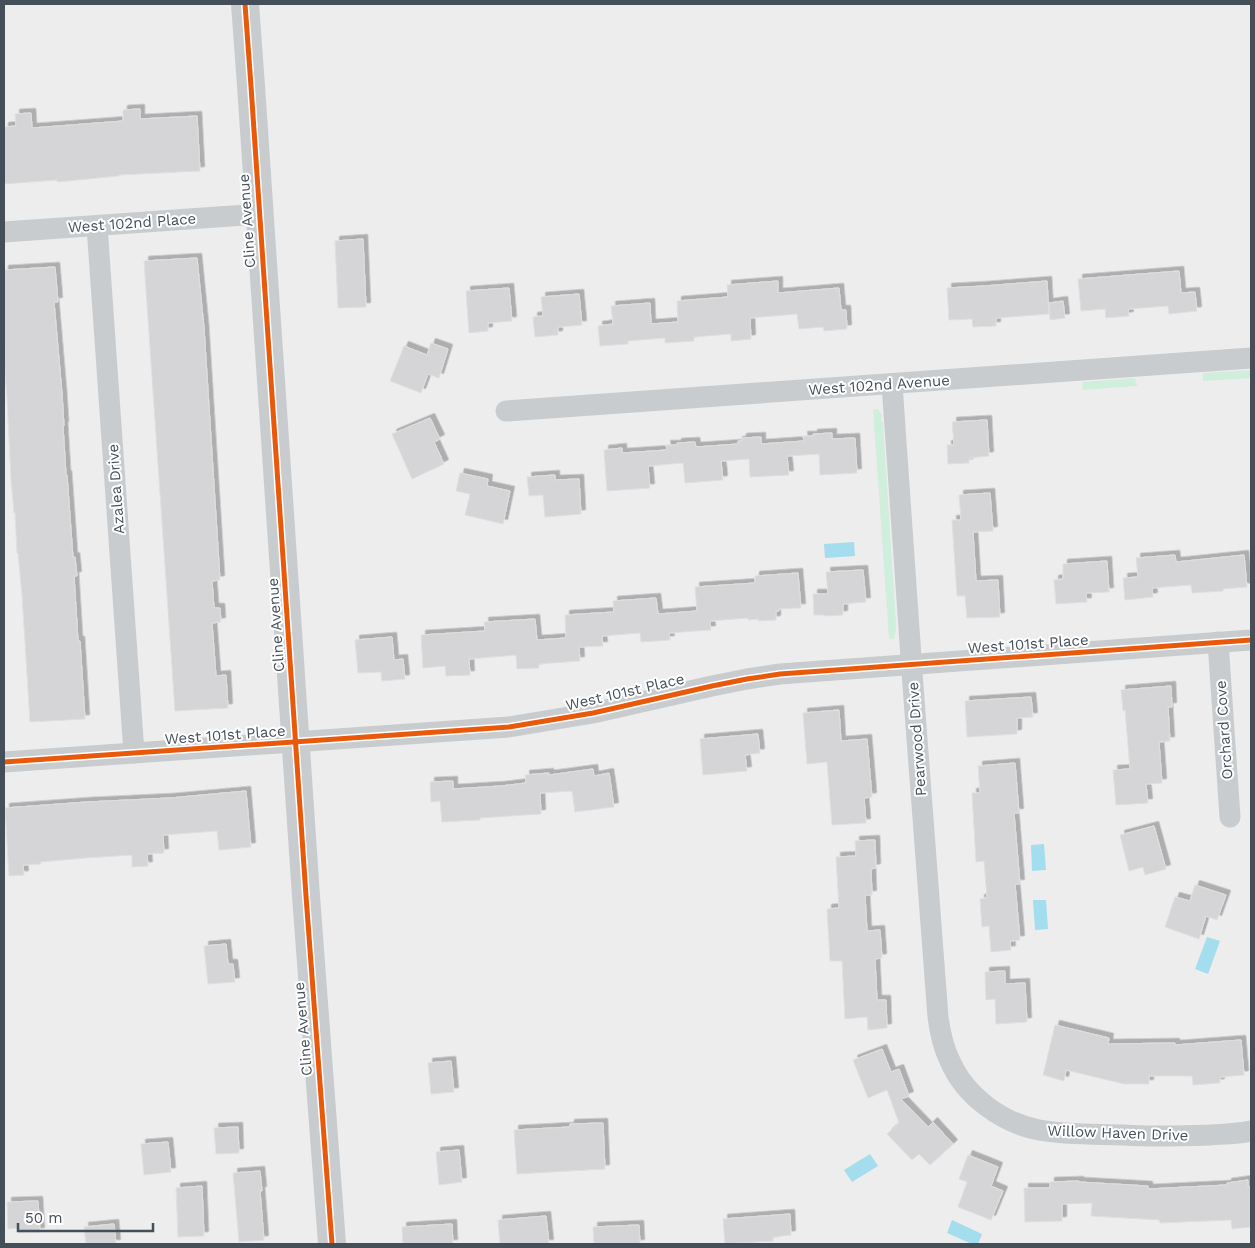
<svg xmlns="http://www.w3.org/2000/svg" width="1255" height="1248" font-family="'Work Sans',sans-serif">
<defs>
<filter id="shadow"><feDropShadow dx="4.5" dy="-4.5" stdDeviation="0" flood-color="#0004"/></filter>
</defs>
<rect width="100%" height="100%" fill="#eeeded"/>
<g fill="#d0eedc">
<path d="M 1251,370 L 1251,378 L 1203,381 L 1203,373 Z"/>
<path d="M 1135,378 L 1137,386 L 1082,390 L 1083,382 Z"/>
<path d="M 873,409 L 878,409 L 882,415 L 881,421 L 883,422 L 896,624 L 896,630 L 894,639 L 889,639 Z"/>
</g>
<g fill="#a3ddee">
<path d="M 854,542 L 855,556 L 825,558 L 824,544 Z"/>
<path d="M 1044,844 L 1046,870 L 1032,871 L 1031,845 Z"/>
<path d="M 1033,900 L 1046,900 L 1048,929 L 1035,930 Z"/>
<path d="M 1207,937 L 1220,941 L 1208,974 L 1195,969 Z"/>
<path d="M 870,1154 L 878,1166 L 852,1182 L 844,1170 Z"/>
<path d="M 952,1220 L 982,1234 L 978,1244 L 972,1244 L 947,1233 Z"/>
</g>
<g fill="#d5d5d7" stroke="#dfdfe0" filter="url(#shadow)">
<path d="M 140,109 L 140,119 L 197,116 L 200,171 L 119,175 L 119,176 L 57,182 L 57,180 L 4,184 L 4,127 L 16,126 L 15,114 L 31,113 L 32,128 L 123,121 L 123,110 Z"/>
<path d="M 363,239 L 366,307 L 338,308 L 335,241 Z"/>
<path d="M 197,258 L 204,328 L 220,580 L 212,581 L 214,608 L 220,608 L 221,622 L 212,623 L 216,676 L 226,675 L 228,708 L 175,711 L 144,261 Z"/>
<path d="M 55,267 L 58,302 L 54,302 L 62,394 L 64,426 L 63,426 L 66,475 L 67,475 L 73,558 L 75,557 L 77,576 L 74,576 L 78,641 L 80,641 L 85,719 L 30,722 L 22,595 L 18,553 L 17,553 L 15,512 L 14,513 L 11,480 L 7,398 L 4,361 L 4,355 L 5,355 L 4,339 L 4,270 Z"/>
<path d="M 1179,271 L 1181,293 L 1195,292 L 1197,311 L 1169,314 L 1168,306 L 1128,309 L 1129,316 L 1106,318 L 1105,309 L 1081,311 L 1078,279 Z"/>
<path d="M 778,281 L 778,293 L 839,288 L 841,310 L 846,310 L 847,329 L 824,331 L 823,327 L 799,329 L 797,314 L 750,318 L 751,339 L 731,341 L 731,334 L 694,337 L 694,341 L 665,343 L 665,338 L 628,341 L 628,344 L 600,346 L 598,326 L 613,324 L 611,306 L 650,303 L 651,324 L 678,322 L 677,301 L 728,297 L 727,285 Z"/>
<path d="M 1047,281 L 1049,314 L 996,318 L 996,326 L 973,327 L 972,319 L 949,320 L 947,288 L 984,286 Z"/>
<path d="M 509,288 L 512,321 L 488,323 L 488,331 L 469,333 L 466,291 Z"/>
<path d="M 579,294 L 582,325 L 558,327 L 558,335 L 535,337 L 533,317 L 543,316 L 541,297 Z"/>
<path d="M 1063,301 L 1065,318 L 1050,320 L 1049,303 Z"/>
<path d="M 431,343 L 448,349 L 439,378 L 428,374 L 421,393 L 390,381 L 404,346 L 427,355 Z"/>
<path d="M 430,418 L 440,439 L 434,442 L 444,464 L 412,479 L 392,434 Z"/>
<path d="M 987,420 L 989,456 L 969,458 L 969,463 L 948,464 L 947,445 L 954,445 L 952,422 Z"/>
<path d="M 832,433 L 832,439 L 855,438 L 857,473 L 820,475 L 819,454 L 787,456 L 789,475 L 750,477 L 749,459 L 721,461 L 723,480 L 685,483 L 683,463 L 648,466 L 650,488 L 607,491 L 604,450 L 622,448 L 622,453 L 667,450 L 666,445 L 677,445 L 677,443 L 695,442 L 696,447 L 738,444 L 738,441 L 742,441 L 742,438 L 761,437 L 761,444 L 804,441 L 803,436 L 813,436 L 813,434 Z"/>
<path d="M 460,473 L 488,479 L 487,486 L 510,491 L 503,524 L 465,515 L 470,494 L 456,491 Z"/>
<path d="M 555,475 L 555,480 L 579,479 L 581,514 L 545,517 L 543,495 L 529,496 L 527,477 Z"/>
<path d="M 990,493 L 993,531 L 973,532 L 976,581 L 998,580 L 1000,617 L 967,618 L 965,596 L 957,596 L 952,520 L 961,520 L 959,495 Z"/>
<path d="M 1175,555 L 1176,562 L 1244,555 L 1247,587 L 1223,589 L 1223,591 L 1192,593 L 1191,585 L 1152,588 L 1153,597 L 1125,600 L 1123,578 L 1138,577 L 1136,558 Z"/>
<path d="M 1107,561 L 1109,592 L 1086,593 L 1087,602 L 1056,604 L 1054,580 L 1063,579 L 1063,564 Z"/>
<path d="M 863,570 L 866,602 L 843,604 L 843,615 L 825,616 L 824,615 L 814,615 L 813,594 L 828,594 L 826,572 Z"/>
<path d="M 798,573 L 801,608 L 779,609 L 779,611 L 776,611 L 776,620 L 758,621 L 758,619 L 748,620 L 748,618 L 710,621 L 711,630 L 669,633 L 670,640 L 641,642 L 640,633 L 602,636 L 603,646 L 579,647 L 580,661 L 539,664 L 539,668 L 517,669 L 516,655 L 469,659 L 470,675 L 446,676 L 445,666 L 423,668 L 421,635 L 485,631 L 484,622 L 535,619 L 537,640 L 566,638 L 565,615 L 614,612 L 613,601 L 656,598 L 658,614 L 697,611 L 695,587 L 755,583 L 755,576 Z"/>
<path d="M 392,637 L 394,660 L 403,659 L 405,679 L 382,681 L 381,672 L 358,673 L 355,640 Z"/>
<path d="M 1171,686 L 1172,707 L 1168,707 L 1170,741 L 1159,742 L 1162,783 L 1146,784 L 1148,803 L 1116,805 L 1113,770 L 1130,769 L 1125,710 L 1123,711 L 1121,690 Z"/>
<path d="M 1031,697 L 1033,717 L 1017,718 L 1017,734 L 967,737 L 965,701 Z"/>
<path d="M 839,710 L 841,741 L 867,739 L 872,797 L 864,798 L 866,823 L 832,825 L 827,762 L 807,764 L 803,713 Z"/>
<path d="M 758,734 L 760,753 L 745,755 L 747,771 L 703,775 L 700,739 Z"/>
<path d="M 1015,763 L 1019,813 L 1014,813 L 1020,884 L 1015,884 L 1020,940 L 1010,941 L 1011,950 L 991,952 L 989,926 L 982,927 L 980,899 L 987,898 L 984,861 L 976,862 L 972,793 L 980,793 L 978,766 Z"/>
<path d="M 593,769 L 594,776 L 609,773 L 614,807 L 575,812 L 572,791 L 540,793 L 541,814 L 480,818 L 480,820 L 442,822 L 440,801 L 431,802 L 430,782 L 453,781 L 453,789 L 501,786 L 526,783 L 525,775 L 549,773 L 549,775 Z"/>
<path d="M 246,791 L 251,847 L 219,850 L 217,831 L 163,835 L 164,853 L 147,854 L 148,866 L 132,867 L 132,855 L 86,858 L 40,862 L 41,864 L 23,865 L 24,875 L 9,876 L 5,808 L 87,802 L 170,798 Z"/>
<path d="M 1154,826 L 1166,869 L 1145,875 L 1143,867 L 1129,871 L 1120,835 Z"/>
<path d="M 875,840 L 876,868 L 871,869 L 872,895 L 865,895 L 867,931 L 880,930 L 882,958 L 875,959 L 877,1000 L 886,1000 L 887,1028 L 868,1030 L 867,1017 L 845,1019 L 842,961 L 830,961 L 827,909 L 839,908 L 836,857 L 856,856 L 855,841 Z"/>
<path d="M 1195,885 L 1226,895 L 1217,920 L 1206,916 L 1199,939 L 1165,927 L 1175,897 L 1190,901 Z"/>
<path d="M 226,944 L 228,964 L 233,964 L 235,982 L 208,984 L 204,946 Z"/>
<path d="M 1005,971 L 1005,984 L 1025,983 L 1027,1022 L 996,1024 L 995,999 L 986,1000 L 985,972 Z"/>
<path d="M 1055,1025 L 1109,1038 L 1108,1044 L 1175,1043 L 1175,1045 L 1241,1040 L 1244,1075 L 1220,1077 L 1220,1083 L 1193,1085 L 1192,1076 L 1149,1076 L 1149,1084 L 1124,1084 L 1066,1070 L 1064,1081 L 1043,1075 Z"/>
<path d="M 882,1049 L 891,1072 L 899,1069 L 909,1096 L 901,1099 L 928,1127 L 933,1122 L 953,1144 L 930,1165 L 919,1154 L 912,1160 L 887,1134 L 899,1123 L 887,1090 L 868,1098 L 853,1060 Z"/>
<path d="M 451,1061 L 454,1092 L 431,1094 L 428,1063 Z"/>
<path d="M 603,1123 L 605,1169 L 517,1174 L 514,1130 L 570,1127 L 570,1124 Z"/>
<path d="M 238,1127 L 239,1153 L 216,1154 L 214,1128 Z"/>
<path d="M 168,1142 L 171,1172 L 144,1175 L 141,1144 Z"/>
<path d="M 459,1150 L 462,1182 L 439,1185 L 436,1152 Z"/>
<path d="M 968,1155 L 998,1167 L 991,1186 L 1003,1191 L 991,1220 L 958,1207 L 967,1182 L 959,1179 Z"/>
<path d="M 260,1171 L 262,1191 L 260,1191 L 264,1240 L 239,1242 L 233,1173 Z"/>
<path d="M 1248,1180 L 1248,1187 L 1251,1186 L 1251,1227 L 1232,1229 L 1231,1220 L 1160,1223 L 1159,1220 L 1091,1216 L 1092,1203 L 1062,1204 L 1062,1221 L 1025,1222 L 1024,1188 L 1050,1188 L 1050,1182 L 1079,1181 L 1079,1182 L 1148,1186 L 1148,1189 L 1227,1185 L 1227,1183 Z"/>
<path d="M 202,1186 L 204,1236 L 178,1237 L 176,1188 Z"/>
<path d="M 38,1201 L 40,1232 L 19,1233 L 19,1228 L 8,1229 L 7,1202 Z"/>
<path d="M 790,1214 L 791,1235 L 773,1237 L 773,1241 L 725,1244 L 723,1219 Z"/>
<path d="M 546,1216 L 549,1244 L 500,1244 L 498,1220 Z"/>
<path d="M 114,1224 L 116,1244 L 86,1244 L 84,1227 Z"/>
<path d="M 452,1224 L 453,1244 L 403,1244 L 402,1227 Z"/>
<path d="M 639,1225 L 640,1244 L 594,1244 L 593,1227 Z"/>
</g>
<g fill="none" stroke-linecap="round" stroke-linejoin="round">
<g stroke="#c9ccce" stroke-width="21">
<path d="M 97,226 L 134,753"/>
<path d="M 4,232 L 259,214"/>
<path d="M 892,384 L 913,686 L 938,1017 C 940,1032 943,1047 950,1061 C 965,1096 1002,1123 1039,1130 C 1067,1135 1095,1134 1123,1135 C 1152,1137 1181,1136 1210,1135 C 1224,1134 1238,1134 1251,1131"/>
<path d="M 506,411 L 1251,358"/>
<path d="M 1218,642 L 1230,817"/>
<path d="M 4,762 L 509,727 L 593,713 L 712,686 L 747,679 L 780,674 L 1251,640"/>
</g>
<path stroke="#c9ccce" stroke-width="28" d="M 245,4 L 251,86 L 306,896 L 332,1244"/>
<defs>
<g id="cycleway">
<path d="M 245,4 L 251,86 L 306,896 L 332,1244"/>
<path d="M 4,762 L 509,727 L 593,713 L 712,686 L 747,679 L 780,674 L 1251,640"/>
</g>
</defs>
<use href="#cycleway" stroke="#fff" stroke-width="8"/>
<use href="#cycleway" stroke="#e8590c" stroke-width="5"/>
</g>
<g text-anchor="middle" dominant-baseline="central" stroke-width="4" stroke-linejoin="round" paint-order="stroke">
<g font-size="15" fill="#444f5a" stroke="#fff">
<text transform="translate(247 221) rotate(-94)">Cline Avenue</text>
<text transform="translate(132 223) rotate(-4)">West 102nd Place</text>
<text transform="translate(879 385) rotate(-4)">West 102nd Avenue</text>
<text transform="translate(116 489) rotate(-94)">Azalea Drive</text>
<text transform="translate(276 625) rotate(-94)">Cline Avenue</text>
<text transform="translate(1028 644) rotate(-4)">West 101st Place</text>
<text transform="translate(625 692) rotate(-13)">West 101st Place</text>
<text transform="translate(1224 730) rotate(-94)">Orchard Cove</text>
<text transform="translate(225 735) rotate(-4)">West 101st Place</text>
<text transform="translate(917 739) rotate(-94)">Pearwood Drive</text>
<text transform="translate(303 1029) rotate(-95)">Cline Avenue</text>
<text transform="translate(1118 1133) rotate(2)">Willow Haven Drive</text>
</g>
</g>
<rect width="1255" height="1248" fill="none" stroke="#444f5a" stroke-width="10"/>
<path d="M18 1223v8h135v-8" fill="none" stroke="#444f5a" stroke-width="2.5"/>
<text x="25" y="1223" font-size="15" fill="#444f5a" stroke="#ffffff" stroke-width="4" paint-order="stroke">50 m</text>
</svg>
